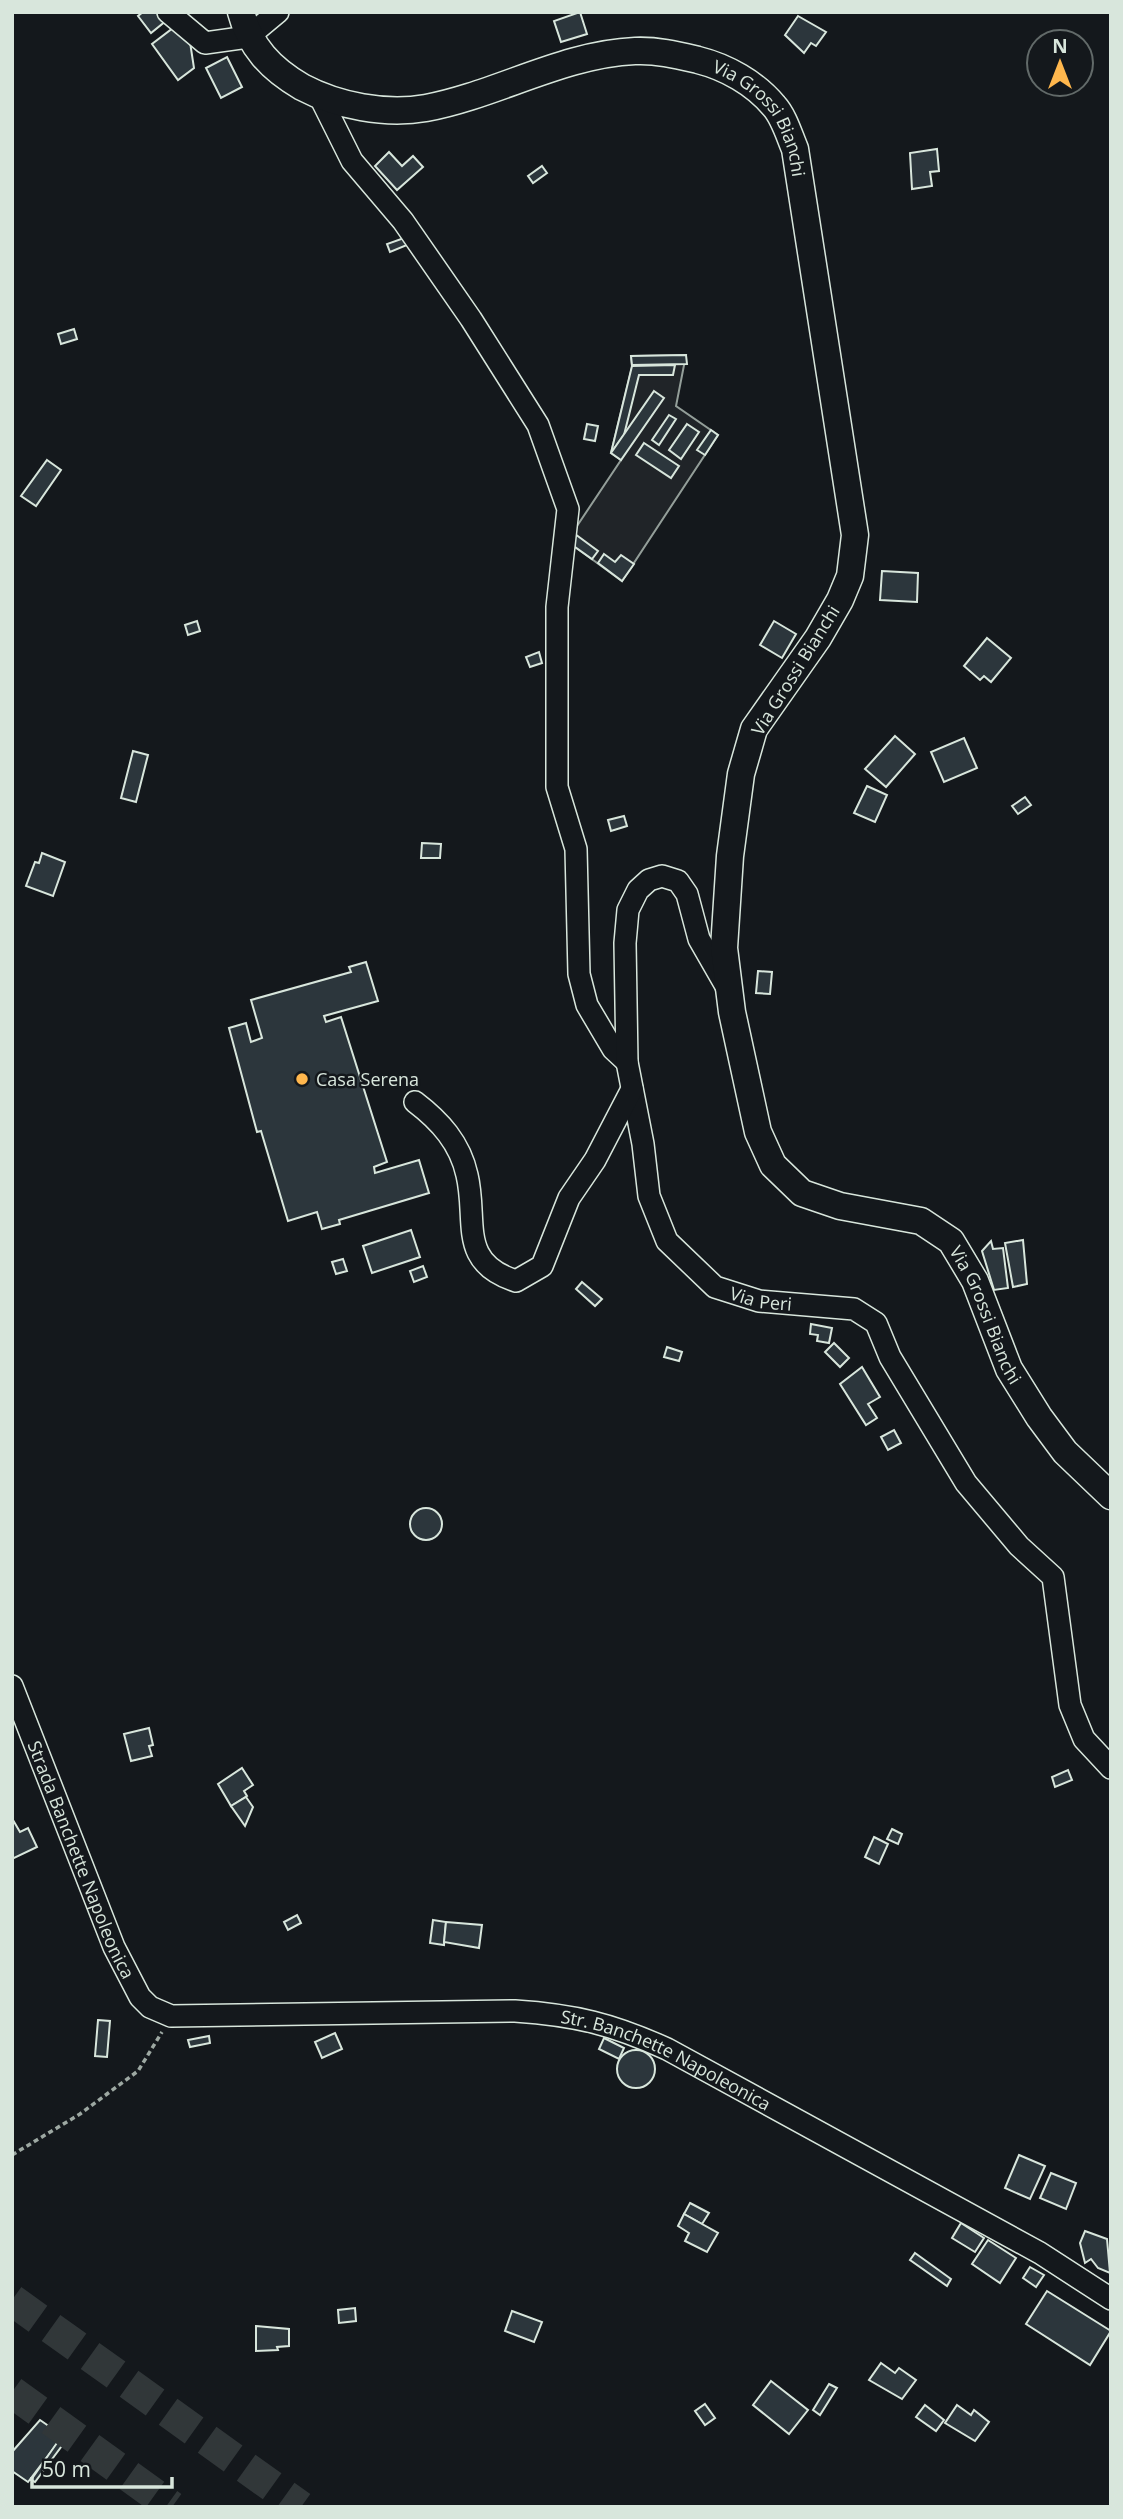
<svg xmlns="http://www.w3.org/2000/svg" width="1123" height="2519" font-family="'Open Sans',sans-serif">
<rect width="100%" height="100%" fill="#14181c"/>
<path fill="#202428" stroke="#939e99" stroke-width="2" d="M 686,355 L 676,406 L 718,435 L 622,581 L 567,541 L 621,460 L 611,453 L 632,367 L 631,356 Z"/>
<g fill="#2c363c" stroke="#d8e6dc" stroke-width="2">
<path d="M 143,12 L 161,12 L 167,20 L 151,33 L 138,16 Z"/>
<path d="M 580,12 L 587,34 L 561,42 L 554,21 Z"/>
<path d="M 798,16 L 826,32 L 816,46 L 811,43 L 804,53 L 785,35 Z"/>
<path d="M 177,25 L 190,42 L 194,68 L 178,80 L 152,44 Z"/>
<path d="M 227,57 L 242,87 L 221,98 L 206,68 Z"/>
<path d="M 937,149 L 939,171 L 930,172 L 932,186 L 912,189 L 910,153 Z"/>
<path d="M 389,152 L 402,166 L 413,156 L 423,167 L 397,190 L 375,166 Z"/>
<path d="M 542,166 L 547,173 L 533,183 L 528,176 Z"/>
<path d="M 404,238 L 407,245 L 390,252 L 387,244 Z"/>
<path d="M 74,329 L 77,339 L 61,344 L 58,334 Z"/>
<path d="M 686,355 L 687,364 L 632,365 L 631,356 Z"/>
<path d="M 675,365 L 673,375 L 639,375 L 624,435 L 611,453 L 632,366 Z"/>
<path d="M 654,391 L 664,398 L 621,460 L 611,453 Z"/>
<path d="M 669,415 L 676,419 L 659,445 L 652,440 Z"/>
<path d="M 587,424 L 598,426 L 595,441 L 584,439 Z"/>
<path d="M 687,424 L 699,432 L 681,459 L 669,450 Z"/>
<path d="M 711,430 L 718,435 L 705,455 L 697,450 Z"/>
<path d="M 644,443 L 679,466 L 671,478 L 636,455 Z"/>
<path d="M 47,460 L 61,470 L 36,506 L 21,496 Z"/>
<path d="M 575,534 L 598,551 L 592,559 L 568,542 Z"/>
<path d="M 604,554 L 615,562 L 621,555 L 634,564 L 622,581 L 598,563 Z"/>
<path d="M 882,571 L 918,573 L 917,602 L 880,600 Z"/>
<path d="M 197,621 L 200,631 L 188,635 L 185,625 Z"/>
<path d="M 774,621 L 796,634 L 782,658 L 760,645 Z"/>
<path d="M 987,638 L 1011,658 L 991,682 L 984,676 L 980,680 L 964,666 Z"/>
<path d="M 539,652 L 542,663 L 530,667 L 526,657 Z"/>
<path d="M 895,736 L 915,754 L 886,787 L 865,769 Z"/>
<path d="M 964,738 L 977,768 L 944,782 L 931,752 Z"/>
<path d="M 133,751 L 148,755 L 136,802 L 121,798 Z"/>
<path d="M 867,786 L 887,795 L 875,822 L 854,813 Z"/>
<path d="M 1025,797 L 1031,805 L 1018,814 L 1012,806 Z"/>
<path d="M 624,816 L 627,826 L 611,831 L 608,820 Z"/>
<path d="M 422,843 L 441,844 L 440,858 L 421,858 Z"/>
<path d="M 42,853 L 65,862 L 53,896 L 26,886 L 35,862 L 39,863 Z"/>
<path d="M 366,962 L 378,1001 L 324,1016 L 326,1022 L 341,1017 L 387,1162 L 374,1167 L 375,1173 L 419,1160 L 429,1193 L 339,1220 L 340,1224 L 322,1229 L 317,1212 L 288,1221 L 261,1131 L 257,1132 L 229,1028 L 246,1023 L 251,1042 L 262,1038 L 251,1000 L 351,972 L 349,967 Z"/>
<path d="M 758,971 L 772,972 L 770,994 L 756,993 Z"/>
<path d="M 411,1230 L 420,1257 L 372,1273 L 363,1246 Z"/>
<path d="M 1023,1240 L 1027,1284 L 1013,1287 L 1005,1243 Z"/>
<path d="M 991,1241 L 993,1249 L 1003,1248 L 1008,1288 L 994,1290 L 982,1251 Z"/>
<path d="M 343,1259 L 347,1271 L 336,1274 L 332,1262 Z"/>
<path d="M 423,1266 L 427,1277 L 414,1282 L 410,1271 Z"/>
<path d="M 582,1282 L 602,1299 L 595,1306 L 576,1289 Z"/>
<path d="M 811,1324 L 832,1328 L 829,1343 L 817,1341 L 818,1335 L 810,1334 Z"/>
<path d="M 834,1343 L 849,1358 L 840,1367 L 825,1352 Z"/>
<path d="M 667,1347 L 682,1352 L 679,1361 L 664,1357 Z"/>
<path d="M 862,1367 L 880,1397 L 868,1404 L 877,1418 L 866,1425 L 840,1384 Z"/>
<path d="M 894,1430 L 901,1443 L 888,1450 L 881,1437 Z"/>
<circle cx="426" cy="1524" r="16"/>
<path d="M 149,1728 L 153,1745 L 149,1746 L 152,1756 L 131,1761 L 124,1734 Z"/>
<path d="M 242,1768 L 253,1785 L 244,1791 L 247,1796 L 231,1806 L 218,1784 Z"/>
<path d="M 1068,1770 L 1072,1780 L 1055,1787 L 1052,1777 Z"/>
<path d="M 246,1797 L 253,1807 L 245,1826 L 231,1806 Z"/>
<path d="M 13,1820 L 20,1832 L 28,1828 L 37,1847 L 12,1859 Z"/>
<path d="M 892,1829 L 902,1834 L 898,1844 L 887,1839 Z"/>
<path d="M 874,1837 L 888,1844 L 879,1864 L 865,1857 Z"/>
<path d="M 297,1915 L 301,1923 L 288,1930 L 284,1922 Z"/>
<path d="M 433,1920 L 446,1922 L 444,1945 L 430,1943 Z"/>
<path d="M 446,1922 L 482,1925 L 479,1948 L 444,1942 Z"/>
<path d="M 98,2020 L 110,2021 L 107,2057 L 95,2056 Z"/>
<path d="M 335,2033 L 342,2049 L 322,2058 L 315,2042 Z"/>
<path d="M 209,2036 L 210,2043 L 190,2047 L 188,2040 Z"/>
<path d="M 604,2038 L 624,2048 L 619,2059 L 599,2049 Z"/>
<circle cx="636" cy="2069" r="19"/>
<path d="M 1019,2155 L 1045,2166 L 1030,2199 L 1005,2188 Z"/>
<path d="M 1051,2173 L 1076,2183 L 1066,2209 L 1040,2198 Z"/>
<path d="M 690,2203 L 709,2213 L 702,2224 L 684,2214 Z"/>
<path d="M 684,2214 L 718,2233 L 707,2252 L 685,2241 L 689,2233 L 678,2226 Z"/>
<path d="M 961,2223 L 984,2238 L 975,2252 L 952,2238 Z"/>
<path d="M 1085,2231 L 1107,2239 L 1110,2273 L 1098,2268 L 1091,2259 L 1085,2263 L 1080,2243 Z"/>
<path d="M 988,2240 L 1016,2258 L 1000,2283 L 972,2264 Z"/>
<path d="M 915,2253 L 951,2279 L 947,2286 L 910,2260 Z"/>
<path d="M 1030,2267 L 1044,2275 L 1036,2287 L 1023,2278 Z"/>
<path d="M 1047,2291 L 1111,2331 L 1090,2365 L 1026,2324 Z"/>
<path d="M 355,2308 L 356,2321 L 339,2323 L 338,2310 Z"/>
<path d="M 512,2311 L 542,2322 L 534,2342 L 505,2331 Z"/>
<path d="M 256,2326 L 289,2329 L 289,2346 L 277,2347 L 278,2350 L 256,2351 Z"/>
<path d="M 881,2363 L 895,2373 L 899,2368 L 916,2380 L 902,2399 L 869,2380 Z"/>
<path d="M 771,2381 L 808,2410 L 789,2434 L 753,2405 Z"/>
<path d="M 829,2384 L 837,2388 L 820,2415 L 813,2410 Z"/>
<path d="M 705,2404 L 715,2418 L 705,2425 L 695,2411 Z"/>
<path d="M 925,2405 L 944,2420 L 936,2431 L 916,2417 Z"/>
<path d="M 957,2405 L 971,2415 L 974,2410 L 989,2422 L 975,2441 L 945,2423 Z"/>
<path d="M 179,2414 L 182,2425 L 171,2428 L 168,2418 Z"/>
<path d="M 40,2420 L 63,2436 L 28,2482 L 12,2471 L 12,2452 Z"/>
<path d="M 59,2440 L 64,2443 L 35,2482 L 31,2480 Z"/>
</g>
<g fill="none" stroke-linecap="round" stroke-linejoin="round">
<g stroke="#313739" stroke-width="32" stroke-dasharray="32 16" stroke-linecap="butt">
<path d="M 12,2300 L 301,2507"/>
<path d="M 12,2392 L 172,2507"/>
</g>
<defs>
<g id="minor">
<path d="M 168,12 L 205,43 L 248,37 L 278,12"/>
<path d="M 320,97 L 352,161 L 403,221 L 471,319 L 538,425 L 568,509 L 557,607 L 557,787 L 576,849 L 579,974 L 587,1005 L 613,1049 L 627,1062"/>
<path id="s1" d="M 726,986 L 699,939 L 687,894 L 678,881 L 662,876 L 649,880 L 638,890 L 628,910 L 625,943 L 627,1062 L 643,1144 L 649,1196 L 667,1241 L 715,1287 L 759,1301 L 854,1309 L 876,1323 L 890,1357 L 966,1483 L 1019,1546 L 1053,1577 L 1070,1705 L 1084,1739 L 1111,1768"/>
<path d="M 415,1102 C 440,1121 460,1143 467,1175 C 478,1221 457,1262 516,1281 L 542,1266 L 569,1198 L 595,1160 L 632,1089"/>
<path id="s2" d="M 12,1686 L 114,1947 L 140,1997 L 150,2007 L 171,2016 L 515,2011 C 575,2015 612,2024 667,2049 L 1040,2253 L 1111,2299"/>
</g>
<g id="major">
<path id="s3" d="M 241,12 C 250,47 271,69 302,87 C 338,106 385,115 426,108 C 496,95 563,54 635,51 C 657,50 677,55 698,60 C 726,67 755,83 774,106 C 784,117 789,135 795,149 L 855,535 L 850,576 L 840,600 L 818,638 L 754,729 L 741,774 L 730,856 L 724,948 L 732,1012 L 758,1132 L 773,1165 L 802,1193 L 840,1206 L 921,1221 L 951,1241 L 975,1281 L 1009,1369 L 1039,1417 L 1065,1452 L 1111,1496"/>
</g>
</defs>
<use href="#minor" stroke="#d8e6dc" stroke-width="24"/>
<use href="#major" stroke="#d8e6dc" stroke-width="29"/>
<path stroke="#9da8a2" stroke-width="3.5" stroke-dasharray="5 3.5" stroke-linecap="butt" d="M 12,2155 L 80,2114 L 138,2071 L 162,2032"/>
<use href="#minor" stroke="#14181c" stroke-width="21"/>
<use href="#major" stroke="#14181c" stroke-width="26"/>
</g>
<circle fill="#ffb74d" stroke="#14181c" stroke-width="2.5" cx="302" cy="1079" r="7"/>
<g text-anchor="middle" dominant-baseline="central" stroke-width="5" stroke-linejoin="round" paint-order="stroke">
<g font-size="18" fill="#d8e6dc" stroke="#14181c">
<text stroke="none"><textPath href="#s3" startOffset="600">Via Grossi Bianchi</textPath></text>
<text transform="translate(795 670) rotate(-58)">Via Grossi Bianchi</text>
<text stroke="none"><textPath href="#s1" startOffset="635">Via Peri</textPath></text>
<text stroke="none"><textPath href="#s3" startOffset="1986">Via Grossi Bianchi</textPath></text>
<text stroke="none"><textPath href="#s2" startOffset="187">Strada Banchette Napoleonica</textPath></text>
<text stroke="none"><textPath href="#s2" startOffset="878">Str. Banchette Napoleonica</textPath></text>
</g>
<g font-size="18" fill="#d8e6dc" stroke="#14181c" text-anchor="start">
<text x="316" y="1079">Casa Serena</text>
</g>
</g>
<rect width="1123" height="2519" fill="none" stroke="#d8e6dc" stroke-width="28"/>
<g transform="translate(1060 63)"><circle r="33" fill="#14181c" stroke="#626a69" stroke-width="2"/>
<path d="M0-5L12 26L0 18L-12 26Z" fill="#ffb74d"/>
<text y="-10" font-size="19" font-weight="bold" text-anchor="middle" fill="#d8e6dc">N</text>
</g>
<path d="M32 2477v10h140v-10" fill="none" stroke="#d8e6dc" stroke-width="3.5"/>
<text x="42" y="2477" font-size="21" fill="#d8e6dc" stroke="#14181c" stroke-width="5" paint-order="stroke">50 m</text>
</svg>
